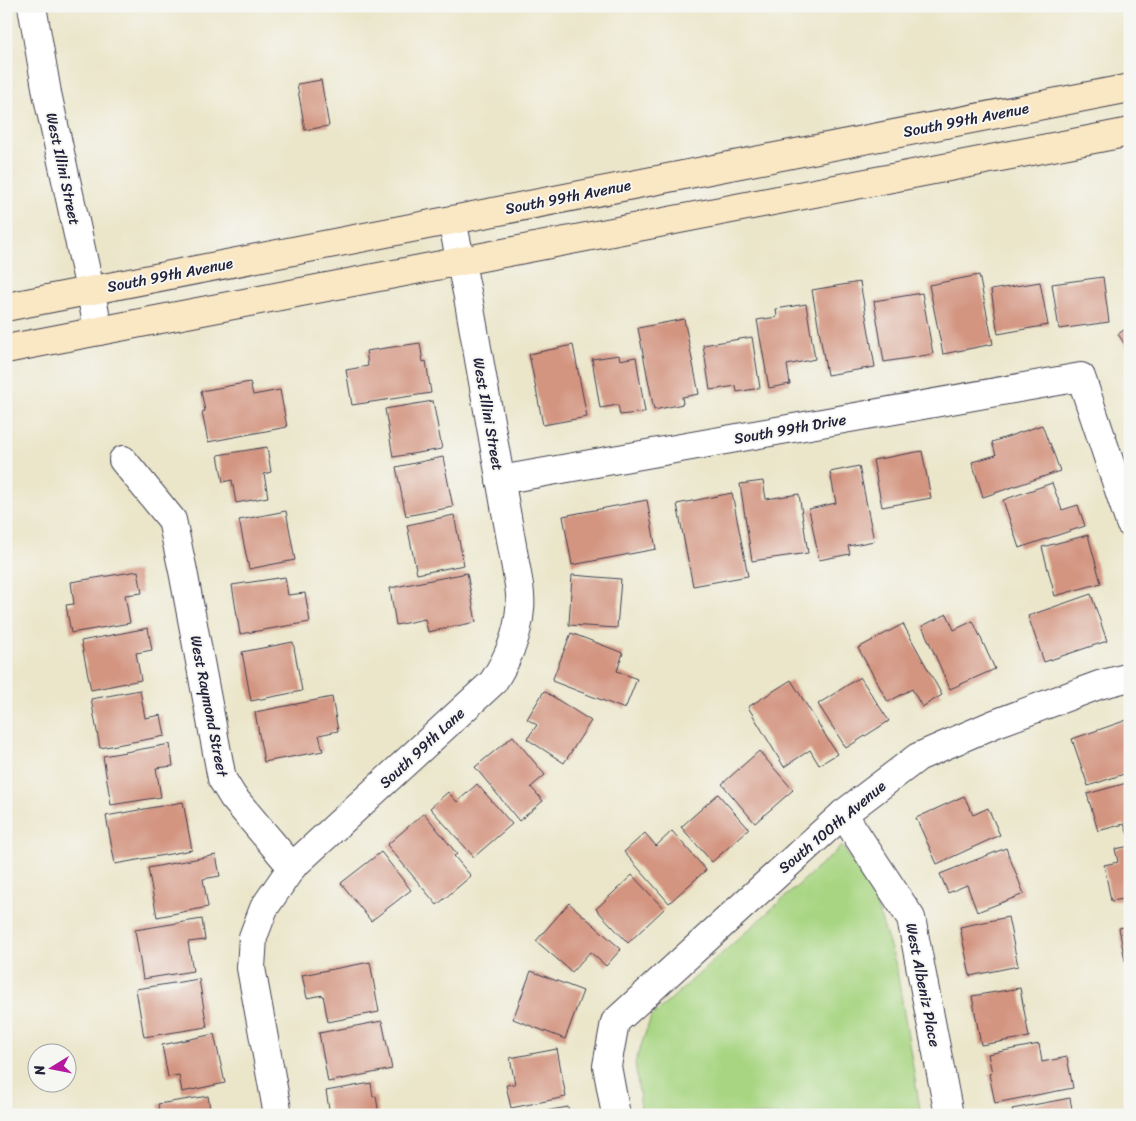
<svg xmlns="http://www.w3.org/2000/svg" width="1136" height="1121" font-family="Sriracha,sans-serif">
<rect width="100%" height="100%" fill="#f6f6f2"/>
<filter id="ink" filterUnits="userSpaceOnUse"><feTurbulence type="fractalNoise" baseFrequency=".02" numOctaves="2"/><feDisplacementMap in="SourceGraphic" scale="10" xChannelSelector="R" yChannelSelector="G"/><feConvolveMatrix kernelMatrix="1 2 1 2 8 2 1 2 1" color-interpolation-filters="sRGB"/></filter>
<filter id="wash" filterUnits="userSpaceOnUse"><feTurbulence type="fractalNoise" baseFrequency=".0096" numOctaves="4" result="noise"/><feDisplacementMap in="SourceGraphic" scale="20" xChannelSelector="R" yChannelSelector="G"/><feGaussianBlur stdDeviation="1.12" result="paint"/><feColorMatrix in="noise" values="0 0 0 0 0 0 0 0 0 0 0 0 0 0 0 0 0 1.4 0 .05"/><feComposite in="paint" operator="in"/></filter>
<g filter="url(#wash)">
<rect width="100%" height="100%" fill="#ebe6ca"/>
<path fill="#a8d582" stroke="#657c5e" d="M 842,846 L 874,898 L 896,965 L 921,1115 L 642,1115 L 635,1063 L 651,1017 Z"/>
<g id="blocks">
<g fill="#d39480">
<path d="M 321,80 L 329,126 L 305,130 L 297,84 Z"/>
<path d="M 979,275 L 993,344 L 943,354 L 929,285 Z"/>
<path d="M 1103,277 L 1109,322 L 1059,329 L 1052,284 Z"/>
<path d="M 860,282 L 875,367 L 827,375 L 812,290 Z"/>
<path d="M 1040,282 L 1048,325 L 998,334 L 991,290 Z"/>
<path d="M 922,293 L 933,354 L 884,362 L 874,301 Z"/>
<path d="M 806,304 L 815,359 L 787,365 L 790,384 L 769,388 L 757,320 L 777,317 L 776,309 Z"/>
<path d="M 684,319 L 699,394 L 682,397 L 683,404 L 654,410 L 638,328 Z"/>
<path d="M 1130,326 L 1130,352 L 1118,334 Z"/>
<path d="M 752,337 L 760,388 L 737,392 L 736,386 L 710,390 L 703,345 Z"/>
<path d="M 420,343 L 423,362 L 426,361 L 431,393 L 352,405 L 346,370 L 368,366 L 366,351 Z"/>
<path d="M 573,345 L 587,417 L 543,425 L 529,354 Z"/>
<path d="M 619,355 L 620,360 L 636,357 L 645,412 L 620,415 L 618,405 L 600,408 L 592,359 Z"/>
<path d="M 250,382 L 253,395 L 280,390 L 287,427 L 208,442 L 202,412 L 205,411 L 201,391 Z"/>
<path d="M 433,401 L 442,449 L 393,457 L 385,409 Z"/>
<path d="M 1042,425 L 1049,444 L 1050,443 L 1060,471 L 983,497 L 972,462 L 996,455 L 992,442 Z"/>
<path d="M 267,447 L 271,472 L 264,474 L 268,497 L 236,503 L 232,480 L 223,482 L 218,455 Z"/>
<path d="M 922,451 L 931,498 L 882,507 L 873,460 Z"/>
<path d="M 443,457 L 453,507 L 406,516 L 396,467 Z"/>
<path d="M 859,466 L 874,541 L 848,546 L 850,554 L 819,560 L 809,509 L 836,503 L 830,472 Z"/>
<path d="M 763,481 L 766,499 L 799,494 L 808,553 L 752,561 L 740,484 Z"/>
<path d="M 1052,483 L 1062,510 L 1078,505 L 1085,526 L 1019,548 L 1003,500 Z"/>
<path d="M 732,493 L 748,576 L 693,586 L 677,504 Z"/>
<path d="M 647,500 L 656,549 L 572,565 L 563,516 Z"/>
<path d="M 286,511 L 295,560 L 249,569 L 239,520 Z"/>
<path d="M 454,515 L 464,565 L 417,574 L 407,525 Z"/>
<path d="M 1088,535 L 1101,583 L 1055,596 L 1042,547 Z"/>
<path d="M 138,571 L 142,593 L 125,595 L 130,623 L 71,633 L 66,605 L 74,604 L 71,582 Z"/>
<path d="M 467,573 L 476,622 L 428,632 L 425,619 L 396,625 L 390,588 Z"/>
<path d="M 572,575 L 621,579 L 617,628 L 569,625 Z"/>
<path d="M 285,577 L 288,595 L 305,593 L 310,622 L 240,634 L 232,585 Z"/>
<path d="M 1091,594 L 1107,641 L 1044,662 L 1028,616 Z"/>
<path d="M 947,614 L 954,630 L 973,621 L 995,669 L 950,689 L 922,626 Z"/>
<path d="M 903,624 L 942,695 L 922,707 L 912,689 L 888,702 L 858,648 Z"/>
<path d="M 148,628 L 152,650 L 136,653 L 141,680 L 91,690 L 81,641 Z"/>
<path d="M 571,633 L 623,653 L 617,671 L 637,679 L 625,709 L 552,681 Z"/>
<path d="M 293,642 L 302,691 L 251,701 L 242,652 Z"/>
<path d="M 860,677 L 889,721 L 846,748 L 818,704 Z"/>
<path d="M 791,680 L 837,754 L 819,765 L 810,750 L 784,767 L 748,707 Z"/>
<path d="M 140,690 L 145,718 L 161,715 L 165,736 L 100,748 L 91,699 Z"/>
<path d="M 544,691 L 591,721 L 564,763 L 527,739 L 537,725 L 527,719 Z"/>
<path d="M 332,697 L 338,731 L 319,735 L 323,751 L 264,762 L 255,712 Z"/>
<path d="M 1130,719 L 1130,772 L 1088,786 L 1072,739 Z"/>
<path d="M 513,736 L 545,775 L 531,787 L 543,801 L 519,821 L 475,767 Z"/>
<path d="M 170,744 L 173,766 L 156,768 L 161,797 L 111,805 L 103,756 Z"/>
<path d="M 759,751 L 793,790 L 755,823 L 722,784 Z"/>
<path d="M 1130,782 L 1130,835 L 1128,835 L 1124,824 L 1098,831 L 1087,794 Z"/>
<path d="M 477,784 L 512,824 L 474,857 L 430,808 L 448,792 L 457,802 Z"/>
<path d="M 718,794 L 749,829 L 712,862 L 681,827 Z"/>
<path d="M 964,796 L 973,815 L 988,808 L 1000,835 L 937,864 L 916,818 Z"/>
<path d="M 183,802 L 192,850 L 115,864 L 106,816 Z"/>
<path d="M 424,813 L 457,854 L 454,856 L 471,876 L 437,905 L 387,845 Z"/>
<path d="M 672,831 L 706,870 L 669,903 L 624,852 L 645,833 L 656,846 Z"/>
<path d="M 1130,846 L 1130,898 L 1111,901 L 1104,865 L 1118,862 L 1115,849 Z"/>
<path d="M 1006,848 L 1024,894 L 977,912 L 967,885 L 948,893 L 940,874 Z"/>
<path d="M 381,852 L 411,890 L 371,921 L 341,883 Z"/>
<path d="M 216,855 L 220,876 L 203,879 L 208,907 L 157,917 L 148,868 Z"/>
<path d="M 632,875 L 664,909 L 628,943 L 596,909 Z"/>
<path d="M 569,903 L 621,949 L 606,966 L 590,952 L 572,972 L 536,941 Z"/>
<path d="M 1008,917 L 1018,966 L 970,976 L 960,927 Z"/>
<path d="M 202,919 L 205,940 L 188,942 L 193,971 L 143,979 L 135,930 Z"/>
<path d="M 1130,926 L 1130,960 L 1125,961 L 1119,928 Z"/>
<path d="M 370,962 L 379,1012 L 328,1022 L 323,995 L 307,998 L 302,975 Z"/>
<path d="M 531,971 L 583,991 L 565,1039 L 513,1019 Z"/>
<path d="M 199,979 L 207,1027 L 144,1037 L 136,989 Z"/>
<path d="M 1020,988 L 1029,1037 L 981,1045 L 972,996 Z"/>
<path d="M 382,1021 L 392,1069 L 328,1082 L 319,1033 Z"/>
<path d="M 214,1034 L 225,1083 L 182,1092 L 179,1075 L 168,1077 L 162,1045 Z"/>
<path d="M 1039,1044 L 1042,1062 L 1067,1057 L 1073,1088 L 995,1103 L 989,1074 L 992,1073 L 988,1054 Z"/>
<path d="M 557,1049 L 566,1097 L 511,1108 L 506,1085 L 515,1084 L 510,1058 Z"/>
<path d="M 371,1083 L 373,1097 L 376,1096 L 379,1115 L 330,1115 L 326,1091 Z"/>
<path d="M 208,1096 L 211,1115 L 160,1115 L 158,1104 Z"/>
<path d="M 1070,1098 L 1073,1115 L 1013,1115 L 1012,1109 Z"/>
<path d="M 568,1107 L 569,1115 L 528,1115 L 528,1114 Z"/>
</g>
</g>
</g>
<g filter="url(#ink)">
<use href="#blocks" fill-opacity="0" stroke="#403f50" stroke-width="1"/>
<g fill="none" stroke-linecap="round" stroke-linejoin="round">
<defs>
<g id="minor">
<path d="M 32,6 L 47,93 L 99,331"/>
<path d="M 123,460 L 172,520 L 183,571 L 222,779 L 233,797 L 292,867"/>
<path d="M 500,480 L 1081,377 L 1130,523"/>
<path d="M 843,814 L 911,918 L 949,1115"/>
<path d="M 278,1115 L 251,968 L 253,937 L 264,908 L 292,867 L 493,682 C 508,659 518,636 520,609 C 521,601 520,593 519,585 L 468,297 L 452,220"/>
<path d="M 616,1115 L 607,1066 L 615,1022 L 843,814 L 918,757 L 994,724 L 1099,685 L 1130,677"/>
</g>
<g id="secondary">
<path d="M 6,307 C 380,232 755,162 1130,88"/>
<path d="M 6,349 L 1130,132"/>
</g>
</defs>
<use href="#minor" stroke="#403f50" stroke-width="30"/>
<use href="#secondary" stroke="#403f50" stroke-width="30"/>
<use href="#minor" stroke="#fff" stroke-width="28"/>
<use href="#secondary" stroke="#fae7c3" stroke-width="28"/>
</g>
</g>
<g text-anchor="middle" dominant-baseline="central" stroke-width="4" stroke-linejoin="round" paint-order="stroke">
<g font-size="15" fill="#22223b" stroke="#f6f6f2">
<text transform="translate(966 120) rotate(-11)">South 99th Avenue</text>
<text transform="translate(63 169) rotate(78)">West Illini Street</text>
<text transform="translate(568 197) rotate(-11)">South 99th Avenue</text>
<text transform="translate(170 275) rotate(-11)">South 99th Avenue</text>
<text transform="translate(488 414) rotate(80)">West Illini Street</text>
<text transform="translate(790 429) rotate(-10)">South 99th Drive</text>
<text transform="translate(209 706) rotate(79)">West Raymond Street</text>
<text transform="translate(422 748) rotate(-43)">South 99th Lane</text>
<text transform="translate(832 827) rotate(-40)">South 100th Avenue</text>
<text transform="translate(923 985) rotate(79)">West Albeniz Place</text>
</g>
</g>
<rect width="1136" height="1121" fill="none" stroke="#f6f6f2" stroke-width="25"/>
<g transform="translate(52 1068) rotate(260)"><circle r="24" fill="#f6f6f2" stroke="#a1a1a9"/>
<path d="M0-4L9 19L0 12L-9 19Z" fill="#b5179e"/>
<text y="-8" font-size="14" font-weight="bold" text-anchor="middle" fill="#22223b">N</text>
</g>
</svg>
